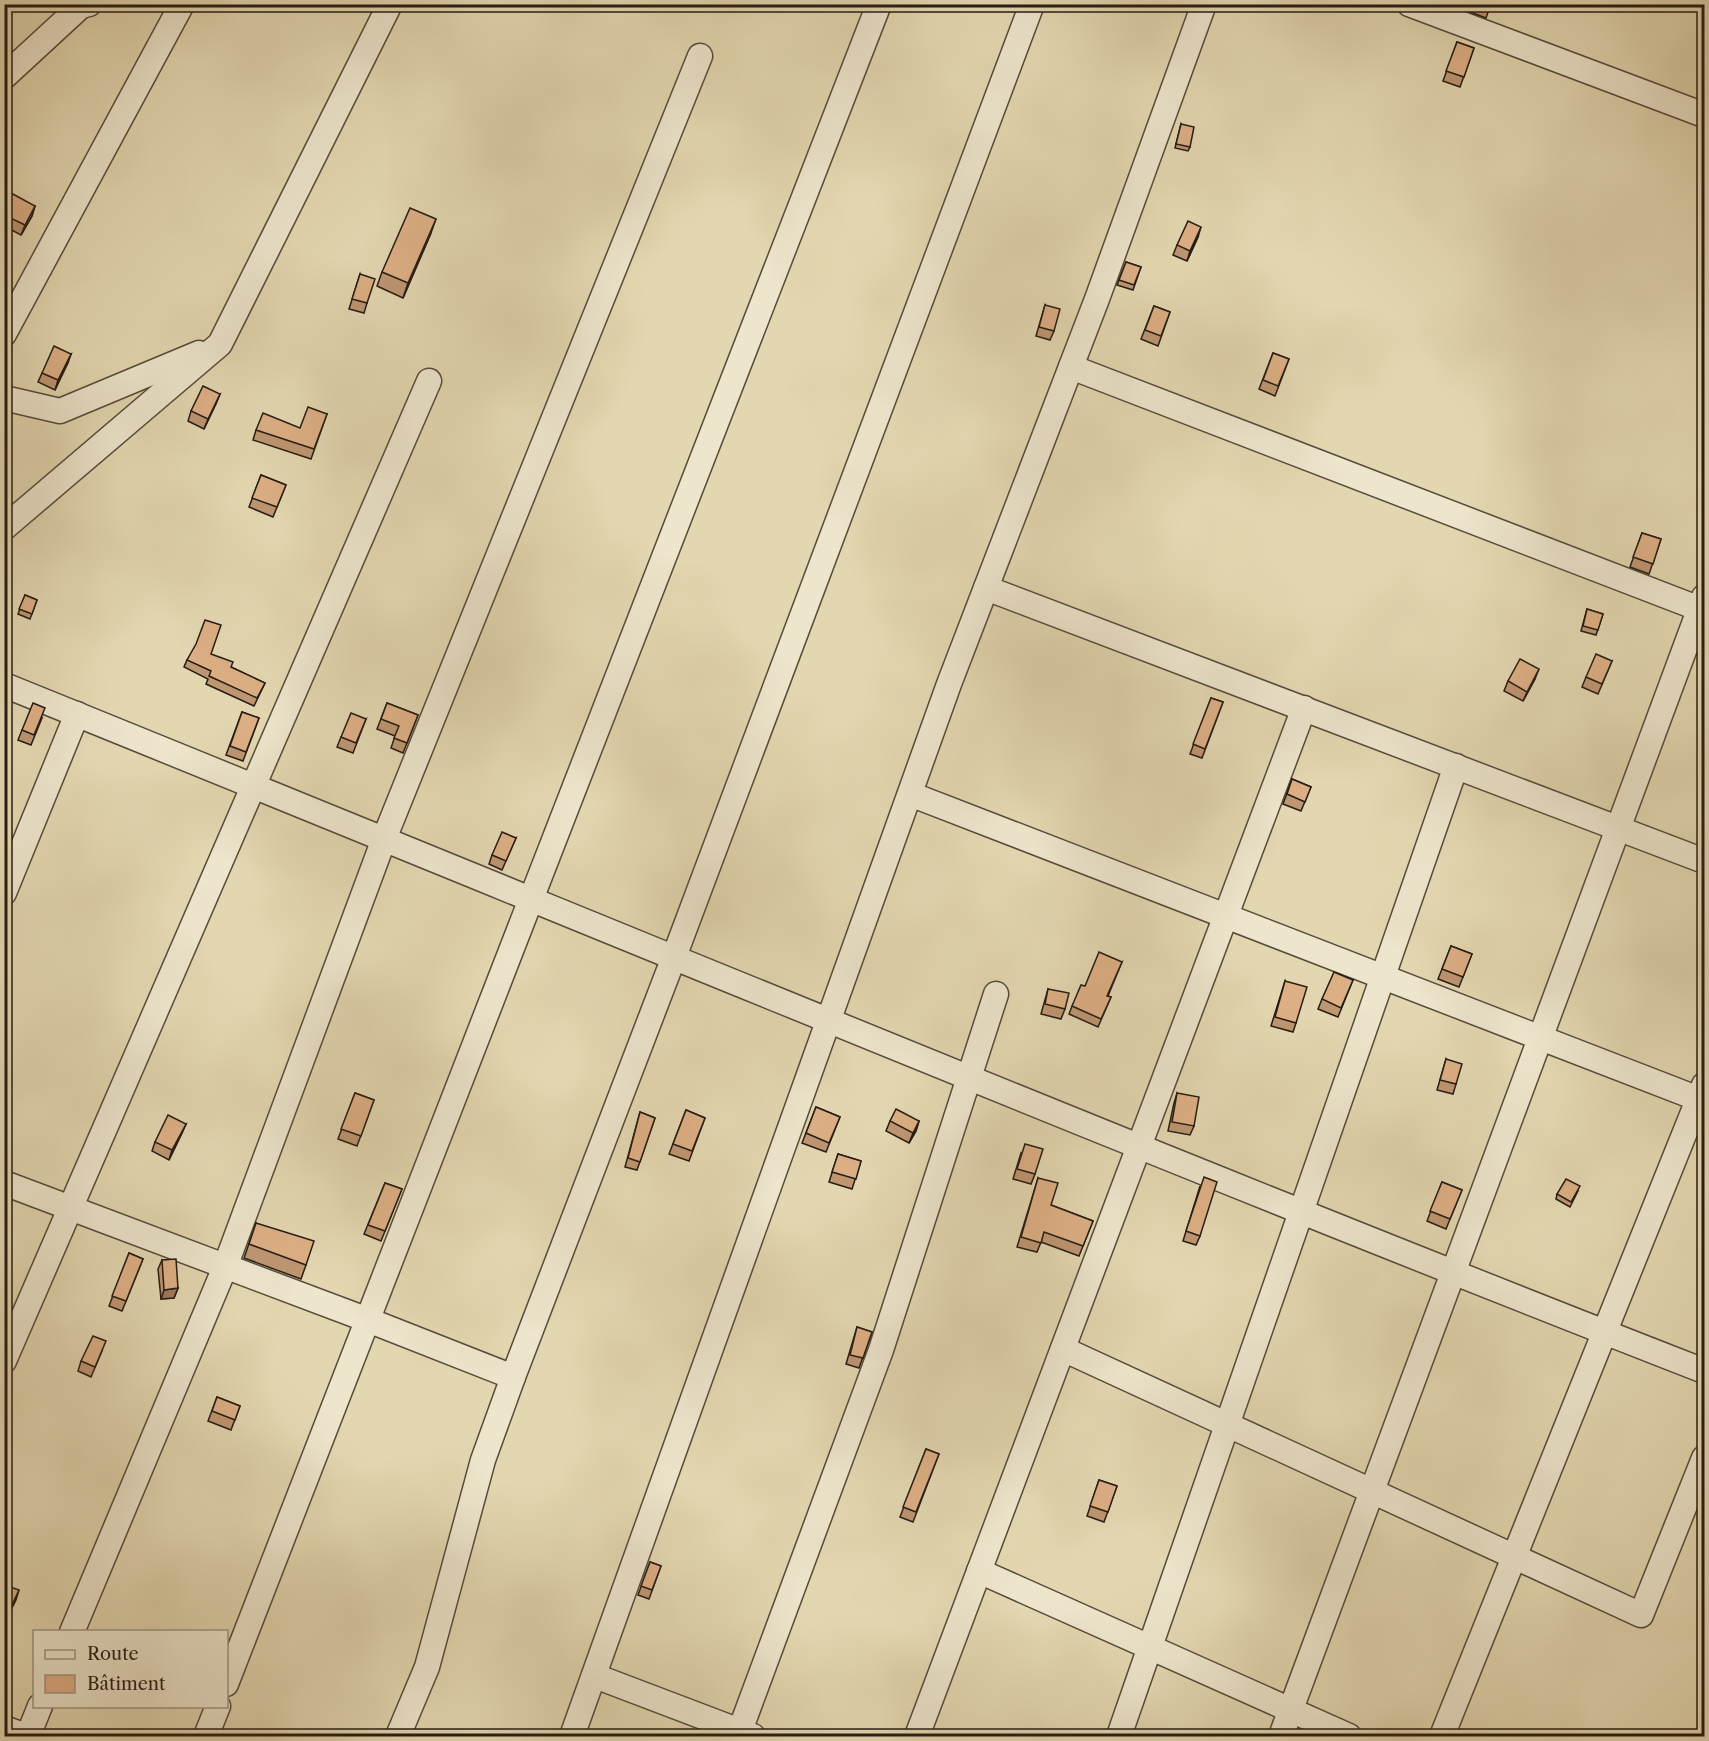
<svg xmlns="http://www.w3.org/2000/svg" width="1709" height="1741" font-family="'Libre Caslon Text',serif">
<rect width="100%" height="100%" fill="#e3d7b1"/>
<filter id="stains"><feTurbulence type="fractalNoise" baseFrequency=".00333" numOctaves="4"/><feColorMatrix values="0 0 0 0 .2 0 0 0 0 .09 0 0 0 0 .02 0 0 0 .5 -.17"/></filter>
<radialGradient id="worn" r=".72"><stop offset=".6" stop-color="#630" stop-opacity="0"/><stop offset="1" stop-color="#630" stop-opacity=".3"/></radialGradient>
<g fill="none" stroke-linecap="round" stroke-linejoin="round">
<defs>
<g id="minor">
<path d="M 1409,4 L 1704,115"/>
<path d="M 4,77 L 81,6 L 89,4"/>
<path d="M 4,334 L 182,4"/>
<path d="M 1071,367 L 1700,609"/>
<path d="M 4,398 L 60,411 L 199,353"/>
<path d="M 4,528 L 220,344 L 390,4"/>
<path d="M 986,588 L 1704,861"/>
<path d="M 4,685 C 571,914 1135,1149 1704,1371"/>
<path d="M 910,794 L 1704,1101"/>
<path d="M 4,893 L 77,714"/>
<path d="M 4,1183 L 368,1320 L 513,1377"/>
<path d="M 1063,1349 L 1641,1615 L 1704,1458"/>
<path d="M 4,1361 L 429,381"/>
<path d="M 979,1571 L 1349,1736"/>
<path d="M 72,1632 L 225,1267 L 384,839 L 700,56"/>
<path d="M 595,1676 L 753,1736"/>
<path d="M 226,1684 L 879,4"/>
<path d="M 4,1728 L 26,1736"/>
<path d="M 28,1736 L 40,1706"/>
<path d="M 206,1736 L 218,1706"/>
<path d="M 398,1736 L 427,1667 L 483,1460 L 513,1377 L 674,957 L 1032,4"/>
<path d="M 572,1736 L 949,684 L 1097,299 L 1204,4"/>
<path d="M 738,1736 L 881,1350 L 996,994"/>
<path d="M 917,1736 L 1304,708"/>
<path d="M 1119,1736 L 1456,766"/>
<path d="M 1281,1736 L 1704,597"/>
<path d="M 1442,1736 L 1704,1085"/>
</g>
</defs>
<use href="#minor" stroke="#554b3a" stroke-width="27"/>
<use href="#minor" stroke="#ede5cc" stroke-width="24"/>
</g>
<g fill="#be9672" stroke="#261c13" stroke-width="1.5">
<path d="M 1473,4 L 1491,4 L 1486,18 L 1470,12 Z"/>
<path d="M 1457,42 L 1474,48 L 1460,87 L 1443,81 Z"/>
<path d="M 1181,124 L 1190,147 L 1188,151 L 1175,148 Z"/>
<path d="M 4,206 L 35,206 L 32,216 L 21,235 L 4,226 Z"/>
<path d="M 431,233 L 403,298 L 377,286 L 382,272 Z"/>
<path d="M 1198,237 L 1187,261 L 1173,255 L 1177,245 Z"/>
<path d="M 1126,262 L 1141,267 L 1133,290 L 1117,285 Z"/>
<path d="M 360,274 L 367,303 L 364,313 L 349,309 Z"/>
<path d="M 1045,305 L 1054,331 L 1050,340 L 1036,336 Z"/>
<path d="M 1154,306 L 1170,312 L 1158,346 L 1141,339 Z"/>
<path d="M 1273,353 L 1289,359 L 1275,396 L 1259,389 Z"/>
<path d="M 71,354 L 55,390 L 38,382 L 42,373 Z"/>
<path d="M 220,394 L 204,429 L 188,421 L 191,411 Z"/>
<path d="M 327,414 L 311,459 L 253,440 L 256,430 L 300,428 Z"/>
<path d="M 261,475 L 286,485 L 273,517 L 249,507 Z"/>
<path d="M 1642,533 L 1661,539 L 1649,574 L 1630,567 Z"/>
<path d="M 25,595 L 37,600 L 30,619 L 18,614 Z"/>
<path d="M 1587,609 L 1603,614 L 1596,635 L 1581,631 Z"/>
<path d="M 211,654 L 231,667 L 265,683 L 254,706 L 206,684 L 208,679 L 184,667 L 187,660 Z"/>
<path d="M 1612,661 L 1598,694 L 1582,687 L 1586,677 Z"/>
<path d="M 1535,679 L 1523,701 L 1504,691 L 1508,681 Z"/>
<path d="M 1211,698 L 1223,702 L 1202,758 L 1190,754 Z"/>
<path d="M 387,703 L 418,715 L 403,753 L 391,748 L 395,736 L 377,729 Z"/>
<path d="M 242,712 L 259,718 L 243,761 L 226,755 Z"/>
<path d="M 42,718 L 31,745 L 18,740 L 22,730 Z"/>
<path d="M 366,719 L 353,753 L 337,747 L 341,737 Z"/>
<path d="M 1292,779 L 1311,787 L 1301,811 L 1283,804 Z"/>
<path d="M 516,838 L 502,870 L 489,864 L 492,855 Z"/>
<path d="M 1451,946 L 1472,954 L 1459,987 L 1438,979 Z"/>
<path d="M 1122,962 L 1108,996 L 1111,997 L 1098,1027 L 1069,1014 L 1072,1006 L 1085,986 Z"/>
<path d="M 1353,980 L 1338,1017 L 1318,1009 L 1322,999 Z"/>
<path d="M 1285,981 L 1296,1023 L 1293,1032 L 1271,1026 Z"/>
<path d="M 1048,989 L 1065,1009 L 1061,1019 L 1041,1014 Z"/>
<path d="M 1446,1059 L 1456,1084 L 1453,1094 L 1437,1090 Z"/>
<path d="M 355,1093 L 374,1100 L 357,1146 L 338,1139 Z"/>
<path d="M 1177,1093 L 1194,1126 L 1190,1135 L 1168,1131 L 1174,1103 Z"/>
<path d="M 816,1107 L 840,1117 L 826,1152 L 802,1143 Z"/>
<path d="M 686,1110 L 705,1118 L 689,1161 L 669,1154 Z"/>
<path d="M 640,1112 L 655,1118 L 637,1170 L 625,1167 Z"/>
<path d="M 890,1121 L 919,1121 L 916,1131 L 909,1143 L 886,1131 Z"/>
<path d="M 186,1124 L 182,1133 L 169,1160 L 152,1151 L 155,1142 Z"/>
<path d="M 1021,1153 L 1035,1174 L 1031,1184 L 1013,1179 Z"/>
<path d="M 838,1154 L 861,1161 L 852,1189 L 829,1182 Z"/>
<path d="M 1038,1178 L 1051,1205 L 1093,1221 L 1079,1256 L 1041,1242 L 1037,1252 L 1017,1247 Z"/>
<path d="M 1442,1182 L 1462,1190 L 1446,1229 L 1427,1221 Z"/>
<path d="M 385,1183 L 402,1189 L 381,1241 L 364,1234 Z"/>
<path d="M 1200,1186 L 1200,1236 L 1196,1245 L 1183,1241 Z"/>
<path d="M 1578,1191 L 1570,1207 L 1556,1199 L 1557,1194 Z"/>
<path d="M 256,1223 L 306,1265 L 301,1279 L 244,1258 Z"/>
<path d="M 129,1253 L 143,1259 L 122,1311 L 109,1306 Z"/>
<path d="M 162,1260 L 178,1288 L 174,1298 L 161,1299 L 158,1269 Z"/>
<path d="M 857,1327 L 872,1332 L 859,1368 L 846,1364 Z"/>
<path d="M 102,1351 L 91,1377 L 78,1371 L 81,1361 Z"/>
<path d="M 217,1397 L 240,1406 L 231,1430 L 208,1421 Z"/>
<path d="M 926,1449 L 939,1454 L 913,1522 L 900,1517 Z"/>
<path d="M 1099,1480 L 1117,1486 L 1104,1522 L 1087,1516 Z"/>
<path d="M 650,1562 L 661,1566 L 649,1599 L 638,1595 Z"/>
</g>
<g fill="#9b7a5d" stroke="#261c13" stroke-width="1.5">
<path d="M 35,206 L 32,216 L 21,235 L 25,225 Z"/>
<path d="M 436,219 L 431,233 L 403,298 L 408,283 Z"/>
<path d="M 1201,227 L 1198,237 L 1187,261 L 1190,251 Z"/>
<path d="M 71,354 L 68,363 L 55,390 L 58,380 Z"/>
<path d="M 220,394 L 216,404 L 204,429 L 208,419 Z"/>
<path d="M 1539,669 L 1535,679 L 1523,701 L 1527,692 Z"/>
<path d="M 919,1121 L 916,1131 L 909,1143 L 913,1133 Z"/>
<path d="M 186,1124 L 182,1133 L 169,1160 L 172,1150 Z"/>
<path d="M 178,1288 L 174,1298 L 161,1299 L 164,1290 Z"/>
<path d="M 19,1590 L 16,1600 L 4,1624 L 6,1618 Z"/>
</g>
<g fill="#ddaf85" stroke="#261c13" stroke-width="1.5">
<path d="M 1480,4 L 1490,4 L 1489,8 Z"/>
<path d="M 1457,42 L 1474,48 L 1464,77 L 1446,71 Z"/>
<path d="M 1181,124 L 1194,127 L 1190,147 L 1176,144 Z"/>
<path d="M 11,193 L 35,206 L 25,225 L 4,215 L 4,206 Z"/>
<path d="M 410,208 L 436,219 L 408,283 L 382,272 Z"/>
<path d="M 1188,221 L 1201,227 L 1190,251 L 1177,245 Z"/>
<path d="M 1126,262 L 1141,267 L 1134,285 L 1119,280 Z"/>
<path d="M 360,274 L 375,279 L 367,303 L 352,299 Z"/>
<path d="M 1045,305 L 1060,309 L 1054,331 L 1039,327 Z"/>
<path d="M 1154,306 L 1170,312 L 1161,336 L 1145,330 Z"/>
<path d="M 54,346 L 71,354 L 58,380 L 42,373 Z"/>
<path d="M 1273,353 L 1289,359 L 1278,386 L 1263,380 Z"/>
<path d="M 203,386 L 220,394 L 208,419 L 191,411 Z"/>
<path d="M 308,407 L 327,414 L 314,449 L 256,430 L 263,413 L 300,428 Z"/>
<path d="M 261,475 L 286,485 L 277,507 L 252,498 Z"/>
<path d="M 1642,533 L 1661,539 L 1653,564 L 1633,557 Z"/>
<path d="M 25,595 L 37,600 L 32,614 L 19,609 Z"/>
<path d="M 1587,609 L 1603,614 L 1598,630 L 1583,626 Z"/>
<path d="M 205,620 L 221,625 L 211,654 L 233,662 L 231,667 L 265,683 L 257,698 L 209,676 L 211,671 L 187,660 L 196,644 Z"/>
<path d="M 1596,654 L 1612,661 L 1602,684 L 1586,677 Z"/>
<path d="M 1520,659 L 1539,669 L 1527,692 L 1508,681 Z"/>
<path d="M 1211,698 L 1223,702 L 1205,749 L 1193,744 Z"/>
<path d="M 33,703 L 45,708 L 34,735 L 22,730 Z"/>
<path d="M 387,703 L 418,715 L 407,743 L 394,738 L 399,726 L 381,719 Z"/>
<path d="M 242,712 L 259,718 L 246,752 L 230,746 Z"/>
<path d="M 351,713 L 366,719 L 356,743 L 341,737 Z"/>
<path d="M 1292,779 L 1311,787 L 1305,802 L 1287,794 Z"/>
<path d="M 502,832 L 516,838 L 506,861 L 492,855 Z"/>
<path d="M 1451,946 L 1472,954 L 1463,977 L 1442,969 Z"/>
<path d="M 1099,952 L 1122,962 L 1107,996 L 1111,997 L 1101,1019 L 1072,1006 L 1081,985 L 1085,986 Z"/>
<path d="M 1334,972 L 1353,980 L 1341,1008 L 1322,999 Z"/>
<path d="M 1285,981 L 1307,987 L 1296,1023 L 1275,1017 Z"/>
<path d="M 1048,989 L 1069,993 L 1065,1009 L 1045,1004 Z"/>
<path d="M 1446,1059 L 1462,1064 L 1456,1084 L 1440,1080 Z"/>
<path d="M 355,1093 L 374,1100 L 361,1136 L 341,1129 Z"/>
<path d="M 1177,1093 L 1199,1097 L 1194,1126 L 1172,1122 Z"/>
<path d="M 816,1107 L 840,1117 L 829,1143 L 806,1133 Z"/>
<path d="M 896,1109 L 919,1121 L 913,1133 L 890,1121 Z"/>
<path d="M 686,1110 L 705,1118 L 692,1151 L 673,1144 Z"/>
<path d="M 640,1112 L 655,1118 L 640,1162 L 628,1158 Z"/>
<path d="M 168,1115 L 186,1124 L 172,1150 L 155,1142 Z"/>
<path d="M 1025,1144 L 1043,1149 L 1035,1174 L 1017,1169 Z"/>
<path d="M 838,1154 L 861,1161 L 856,1179 L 832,1172 Z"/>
<path d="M 1204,1177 L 1217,1182 L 1200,1236 L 1186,1231 Z"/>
<path d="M 1038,1178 L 1058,1183 L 1051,1205 L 1093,1221 L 1083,1246 L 1044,1232 L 1041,1243 L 1021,1237 Z"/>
<path d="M 1566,1179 L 1580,1186 L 1571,1202 L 1557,1194 Z"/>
<path d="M 1442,1182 L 1462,1190 L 1450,1219 L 1430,1211 Z"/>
<path d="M 385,1183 L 402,1189 L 385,1231 L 368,1225 Z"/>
<path d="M 256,1223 L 314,1241 L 306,1265 L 249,1244 Z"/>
<path d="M 129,1253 L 143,1259 L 126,1301 L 112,1296 Z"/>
<path d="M 176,1259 L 178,1288 L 164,1290 L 162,1260 Z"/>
<path d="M 857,1327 L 872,1332 L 863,1358 L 850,1355 Z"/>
<path d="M 93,1336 L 106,1341 L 95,1367 L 81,1361 Z"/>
<path d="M 217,1397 L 240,1406 L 235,1420 L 212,1411 Z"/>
<path d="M 926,1449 L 939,1454 L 916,1512 L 903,1507 Z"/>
<path d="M 1099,1480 L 1117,1486 L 1108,1512 L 1090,1506 Z"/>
<path d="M 650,1562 L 661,1566 L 652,1590 L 641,1586 Z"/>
<path d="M 4,1585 L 19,1590 L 6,1618 L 4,1618 Z"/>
</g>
<rect width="1709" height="1741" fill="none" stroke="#e3d7b1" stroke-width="24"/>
<rect x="6" y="6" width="1697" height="1729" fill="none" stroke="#261c13" stroke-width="3"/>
<rect x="12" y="12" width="1685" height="1717" fill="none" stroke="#261c13" stroke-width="1.5"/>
<rect x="33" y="1630" width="195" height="78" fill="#ede5cc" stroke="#9d9582" stroke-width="1.5"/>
<rect x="45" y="1650" width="30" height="9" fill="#ede5cc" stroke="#9d9582" stroke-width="1.5"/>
<text x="87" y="1660" font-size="18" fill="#261c13">Route</text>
<rect x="45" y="1675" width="30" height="18" fill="#ddaf85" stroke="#9d9582" stroke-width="1.5"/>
<text x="87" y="1690" font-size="18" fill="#261c13">Bâtiment</text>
<rect width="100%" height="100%" filter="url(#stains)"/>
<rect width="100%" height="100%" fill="url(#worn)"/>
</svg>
